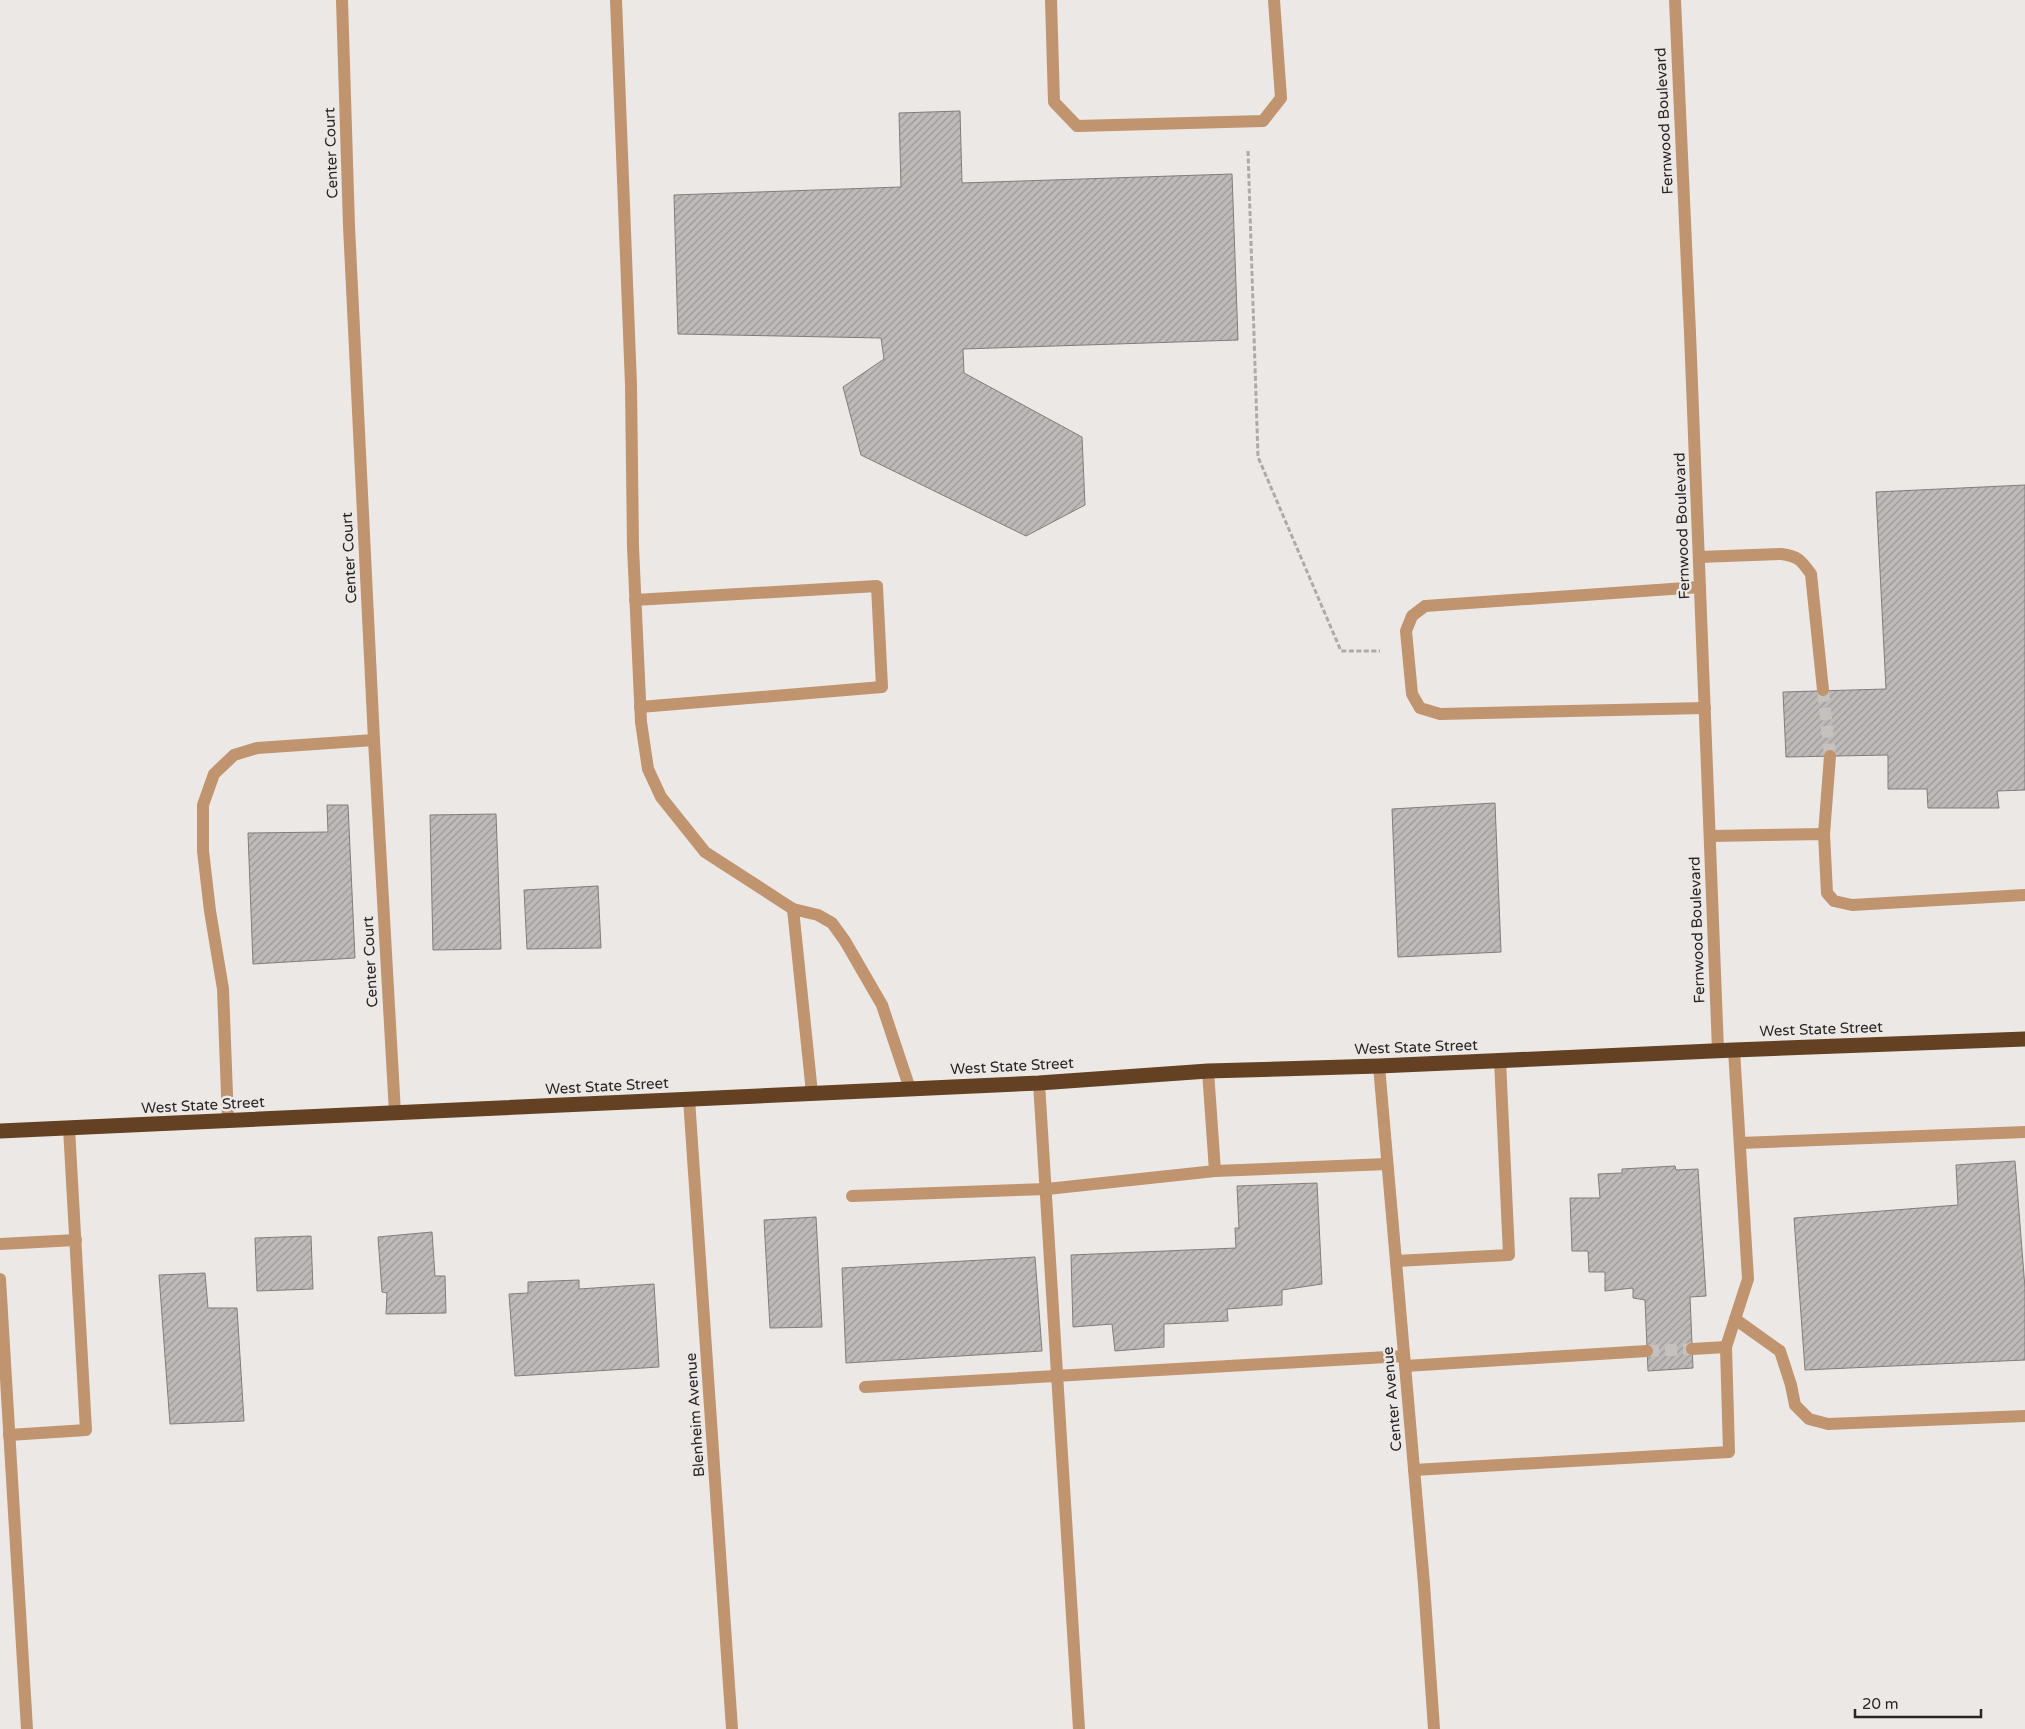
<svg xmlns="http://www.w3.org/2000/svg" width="2025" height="1729" font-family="'Varela Round',sans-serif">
<defs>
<pattern id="building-hatch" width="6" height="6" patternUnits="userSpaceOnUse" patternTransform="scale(1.25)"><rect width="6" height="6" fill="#bebab9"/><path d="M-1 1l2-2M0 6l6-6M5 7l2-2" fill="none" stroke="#9a9796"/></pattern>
</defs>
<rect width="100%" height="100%" fill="#ece8e6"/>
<g fill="url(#building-hatch)" stroke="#807d7c">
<path d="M 960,111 L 962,183 L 1232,174 L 1238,340 L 963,349 L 964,373 L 1082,437 L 1085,505 L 1026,536 L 861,455 L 843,387 L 884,359 L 881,338 L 678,334 L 674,195 L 901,187 L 899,113 Z"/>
<path d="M 2025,485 L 2025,790 L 1997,791 L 1999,808 L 1928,808 L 1927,789 L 1888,789 L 1888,755 L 1786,757 L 1783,692 L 1886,689 L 1876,492 Z"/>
<path d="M 1495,803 L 1501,952 L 1398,957 L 1392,809 Z"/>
<path d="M 327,805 L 348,805 L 355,958 L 253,964 L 248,833 L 328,832 Z"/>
<path d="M 496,814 L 501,949 L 433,950 L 430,815 Z"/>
<path d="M 598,886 L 601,948 L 527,949 L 524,890 Z"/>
<path d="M 2015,1161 L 2025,1288 L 2025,1360 L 1805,1370 L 1794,1218 L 1958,1205 L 1956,1165 Z"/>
<path d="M 1675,1166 L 1676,1170 L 1698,1169 L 1706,1296 L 1690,1297 L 1693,1368 L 1648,1371 L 1645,1300 L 1633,1298 L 1633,1288 L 1605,1291 L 1605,1272 L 1589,1272 L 1588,1251 L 1572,1251 L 1570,1198 L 1600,1198 L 1598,1174 L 1622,1173 L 1622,1169 Z"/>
<path d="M 1317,1183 L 1322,1284 L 1282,1290 L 1282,1305 L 1227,1309 L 1228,1321 L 1164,1324 L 1164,1347 L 1115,1351 L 1112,1324 L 1073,1327 L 1071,1255 L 1236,1248 L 1235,1228 L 1239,1228 L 1237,1186 Z"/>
<path d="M 816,1217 L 822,1327 L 770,1328 L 764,1220 Z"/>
<path d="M 432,1232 L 435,1276 L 445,1276 L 446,1313 L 386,1314 L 387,1293 L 382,1292 L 378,1237 Z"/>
<path d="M 311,1236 L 313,1289 L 257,1291 L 255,1238 Z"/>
<path d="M 1035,1257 L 1042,1351 L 846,1363 L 842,1268 Z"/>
<path d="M 205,1273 L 208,1308 L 237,1308 L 244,1421 L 170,1424 L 159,1275 Z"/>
<path d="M 579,1280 L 579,1289 L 654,1284 L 659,1367 L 515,1376 L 509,1294 L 528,1293 L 528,1282 Z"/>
</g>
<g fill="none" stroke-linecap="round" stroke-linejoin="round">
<g stroke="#c5c1bf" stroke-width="12" stroke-dasharray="12 6" stroke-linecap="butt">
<path d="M 1823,690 L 1830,756"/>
<path d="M 1647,1351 L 1692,1349"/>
</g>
<path stroke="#aeaaa9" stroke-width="3" stroke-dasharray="5 2.5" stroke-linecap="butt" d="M 1248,151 L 1258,457 L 1341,651 L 1380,651"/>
<g stroke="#bf946e" stroke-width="12">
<path d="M 342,0 L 349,226 L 374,740 L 395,1113"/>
<path d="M 616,0 L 631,385 L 633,547 L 641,722 L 648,769 L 661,797 L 705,852 L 793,909 L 818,915 L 832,923 L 845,941 L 882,1005 L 910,1089"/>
<path d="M 1051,0 L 1054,102 L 1077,126 L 1263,121 L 1281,98 L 1274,0"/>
<path d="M 1675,0 L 1690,333 L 1718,1050"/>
<path d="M 1699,557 L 1781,554 C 1798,556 1801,560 1811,574 L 1823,690"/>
<path d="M 1700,587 L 1425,606 L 1412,616 L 1406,631 L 1412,694 L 1420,708 L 1440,714 L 1705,708"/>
<path d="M 635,600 L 877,586 L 882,687 L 640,707"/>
<path d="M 1824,834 L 1830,756"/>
<path d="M 1710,836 L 1824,834 L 1827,893 L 1834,901 L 1852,905 L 2025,895"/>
<path d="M 793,909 L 812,1093"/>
<path d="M 1379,1066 L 1424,1584 L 1434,1729"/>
<path d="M 1039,1083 L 1079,1729"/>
<path d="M 689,1099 L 732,1729"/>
<path d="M 228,1121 L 223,989 L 210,911 L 203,851 L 203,805 L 214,774 L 234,755 L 257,748 L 374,740"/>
<path d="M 1740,1143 L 2025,1132"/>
<path d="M 1215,1171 L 1387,1164"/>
<path d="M 852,1196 L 1047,1189 L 1215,1171 L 1208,1071"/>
<path d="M 0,1244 L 76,1240"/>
<path d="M 1396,1261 L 1509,1255 L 1500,1060"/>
<path d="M 0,1279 L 27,1729"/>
<path d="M 1735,1319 L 1780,1351 L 1791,1385 L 1795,1405 L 1809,1419 L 1828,1424 L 2025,1416"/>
<path d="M 1692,1349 L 1726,1347"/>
<path d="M 1405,1366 L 1647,1351"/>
<path d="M 865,1387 L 1404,1356"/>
<path d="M 9,1435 L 86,1430 L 69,1128"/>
<path d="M 1414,1470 L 1729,1452 L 1726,1347 L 1748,1279 L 1734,1050"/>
</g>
<path stroke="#634122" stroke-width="15" d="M 0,1131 L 1039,1083 L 1208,1071 L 1379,1066 L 1734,1050 L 2025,1039"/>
</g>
<g text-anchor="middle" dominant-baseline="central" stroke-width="5" stroke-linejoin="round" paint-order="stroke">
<g font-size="15" fill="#272525" stroke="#ece8e6">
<text transform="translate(1664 121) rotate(-93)">Fernwood Boulevard</text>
<text transform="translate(331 153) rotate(-92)">Center Court</text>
<text transform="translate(1682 526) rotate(-92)">Fernwood Boulevard</text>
<text transform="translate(349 558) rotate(-93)">Center Court</text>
<text transform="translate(1697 930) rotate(-92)">Fernwood Boulevard</text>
<text transform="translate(370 962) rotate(-93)">Center Court</text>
<text transform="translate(1821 1029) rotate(-2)">West State Street</text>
<text transform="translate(1416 1047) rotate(-2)">West State Street</text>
<text transform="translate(1012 1066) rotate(-3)">West State Street</text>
<text transform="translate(607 1086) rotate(-3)">West State Street</text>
<text transform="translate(203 1105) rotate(-3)">West State Street</text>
<text transform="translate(1392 1399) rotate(-95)">Center Avenue</text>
<text transform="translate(695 1415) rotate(-94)">Blenheim Avenue</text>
</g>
</g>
<path d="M1855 1709v8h126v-8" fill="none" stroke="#272525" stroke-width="2.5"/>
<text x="1862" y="1709" font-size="15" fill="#272525" stroke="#ece8e6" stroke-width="4" paint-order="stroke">20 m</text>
</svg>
